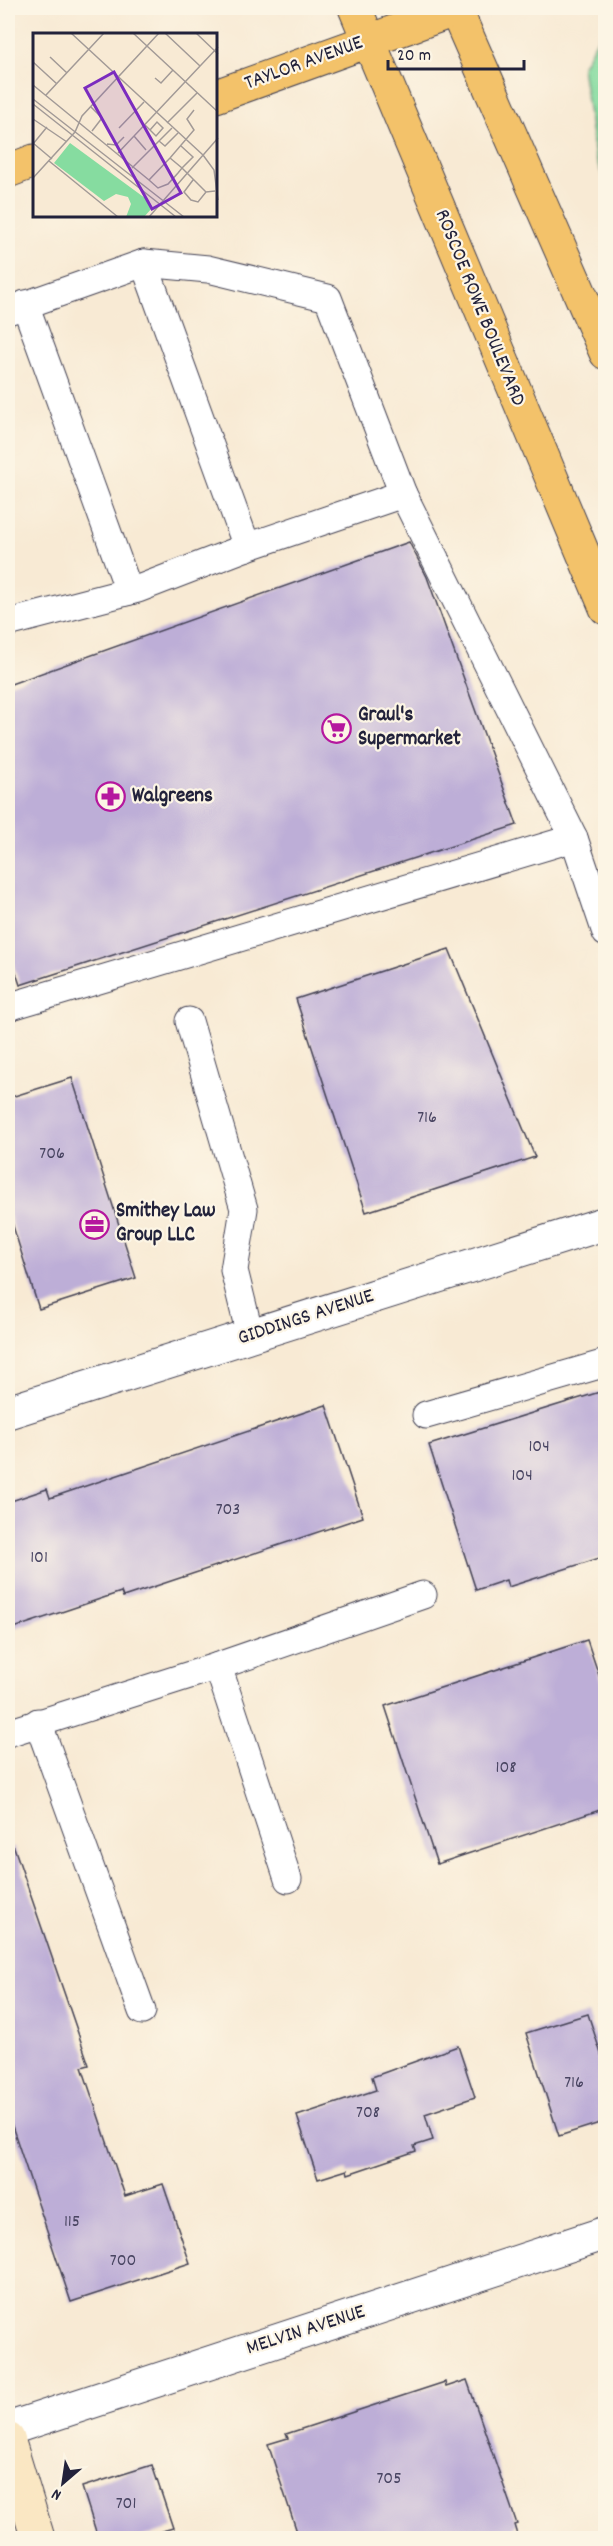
<svg xmlns="http://www.w3.org/2000/svg" width="613" height="2546" font-family="Dekko,sans-serif">
<rect width="100%" height="100%" fill="#fcf5e5"/>
<filter id="ink" filterUnits="userSpaceOnUse"><feTurbulence type="fractalNoise" baseFrequency=".0167" numOctaves="2"/><feDisplacementMap in="SourceGraphic" scale="12" xChannelSelector="R" yChannelSelector="G"/><feConvolveMatrix kernelMatrix="1 2 1 2 8 2 1 2 1" color-interpolation-filters="sRGB"/></filter>
<filter id="wash" filterUnits="userSpaceOnUse"><feTurbulence type="fractalNoise" baseFrequency=".008" numOctaves="4" result="noise"/><feDisplacementMap in="SourceGraphic" scale="24" xChannelSelector="R" yChannelSelector="G"/><feGaussianBlur stdDeviation="1.35" result="paint"/><feColorMatrix in="noise" values="0 0 0 0 0 0 0 0 0 0 0 0 0 0 0 0 0 1.4 0 .05"/><feComposite in="paint" operator="in"/></filter>
<g filter="url(#wash)">
<rect width="100%" height="100%" fill="#f8ead4"/>
<path fill="#86dca0" stroke="#547f6e" stroke-width="1.5" d="M 604,27 L 605,27 L 605,181 L 595,157 L 582,67 Z"/>
<g id="blocks">
<g fill="#bdaed7">
<path d="M 409,542 L 427,577 L 517,825 L 20,985 L 8,949 L 8,685 Z"/>
<path d="M 449,949 L 535,1157 L 366,1212 L 296,999 Z"/>
<path d="M 72,1078 L 136,1278 L 39,1309 L 8,1210 L 8,1098 Z"/>
<path d="M 606,1390 L 606,1556 L 508,1587 L 506,1580 L 476,1590 L 429,1445 Z"/>
<path d="M 326,1405 L 363,1517 L 123,1597 L 121,1592 L 8,1630 L 8,1502 L 47,1489 L 50,1498 Z"/>
<path d="M 587,1640 L 606,1696 L 606,1808 L 437,1864 L 385,1706 Z"/>
<path d="M 14,1847 L 89,2065 L 82,2067 L 125,2196 L 163,2184 L 190,2263 L 71,2302 L 8,2114 L 8,1848 Z"/>
<path d="M 588,2014 L 606,2069 L 606,2121 L 559,2136 L 526,2033 Z"/>
<path d="M 458,2046 L 475,2097 L 425,2114 L 433,2140 L 414,2146 L 416,2151 L 348,2174 L 347,2170 L 318,2179 L 297,2116 L 376,2090 L 372,2077 Z"/>
<path d="M 467,2380 L 517,2524 L 514,2525 L 518,2538 L 299,2538 L 268,2444 L 288,2438 L 286,2434 L 445,2382 L 446,2387 Z"/>
<path d="M 152,2465 L 173,2528 L 138,2538 L 98,2538 L 82,2487 Z"/>
</g>
</g>
</g>
<g filter="url(#ink)">
<use href="#blocks" fill-opacity="0" stroke="#424052" stroke-width="1.5"/>
<g fill="none" stroke-linecap="round" stroke-linejoin="round">
<defs>
<g id="service">
<path d="M 144,263 L 247,547"/>
<path d="M 25,304 L 129,591"/>
<path d="M 8,311 L 144,263 L 208,269 L 328,298 L 403,494 L 247,547 L 138,589 L 8,623"/>
<path d="M 403,494 L 574,838 L 606,933"/>
<path d="M 8,1007 L 574,838"/>
<path d="M 189,1021 L 244,1209 L 234,1270 L 250,1335"/>
<path d="M 426,1415 L 606,1363"/>
<path d="M 218,1666 L 288,1879"/>
<path d="M 38,1722 L 142,2011"/>
<path d="M 8,1733 L 218,1666 L 423,1595"/>
</g>
<path id="minor" d="M 8,1412 L 606,1223"/>
<path id="tertiary" d="M 8,2429 L 606,2233"/>
<path id="secondary" d="M 8,2439 L 38,2538"/>
<g id="primary">
<path d="M 355,8 L 606,608"/>
<path d="M 455,8 L 606,353"/>
<path d="M 216,96 L 460,8"/>
<path d="M 8,171 L 34,161"/>
</g>
</defs>
<use href="#service" stroke="#424052" stroke-width="29"/>
<use href="#minor" stroke="#424052" stroke-width="35"/>
<use href="#tertiary" stroke="#424052" stroke-width="35"/>
<use href="#secondary" stroke="#424052" stroke-width="35"/>
<use href="#primary" stroke="#424052" stroke-width="35"/>
<use href="#service" stroke="#fff" stroke-width="27"/>
<use href="#minor" stroke="#fff" stroke-width="33"/>
<use href="#tertiary" stroke="#fff" stroke-width="33"/>
<use href="#secondary" stroke="#fae7c3" stroke-width="33"/>
<use href="#primary" stroke="#f3c26a" stroke-width="33"/>
</g>
</g>
<defs>
<symbol id="supermarket-ring" viewBox="-11 -11 22 22"><circle r="9.5" fill="#fcf5e5" stroke="#b5179e" stroke-width="1.5"/><path d="M-6-5.5h2.5l.6 2H6L4.5 2H-2.5L-4.4-4H-6ZM-1.5 3.2a1.3 1.3 0 1 0 .1 0ZM3 3.2a1.3 1.3 0 1 0 .1 0Z" fill="#b5179e"/></symbol>
<symbol id="pharmacy-ring" viewBox="-11 -11 22 22"><circle r="9.5" fill="#fcf5e5" stroke="#b5179e" stroke-width="1.5"/><path d="M-2-6h4v4h4v4h-4v4h-4v-4h-4v-4h4Z" fill="#b5179e"/></symbol>
<symbol id="office-ring" viewBox="-11 -11 22 22"><circle r="9.5" fill="#fcf5e5" stroke="#b5179e" stroke-width="1.5"/><path d="M-6-3h4V-5.5h4V-3h4V5H-6ZM-1-4.5V-3h2v-1.5ZM-6 0V1H6V0Z" fill="#b5179e"/></symbol>
</defs>
<g fill-rule="evenodd">
<use href="#supermarket-ring" x="320" y="712" width="33" height="33"/>
<use href="#pharmacy-ring" x="94" y="780" width="33" height="33"/>
<use href="#office-ring" x="78" y="1208" width="33" height="33"/>
</g>
<g text-anchor="middle" dominant-baseline="central" stroke-width="4.5" stroke-linejoin="round" paint-order="stroke">
<g font-size="18" fill="#494562">
<text x="427" y="1118">716</text>
<text x="52" y="1154">706</text>
<text x="539" y="1447">104</text>
<text x="522" y="1476">104</text>
<text x="228" y="1510">703</text>
<text x="39" y="1558">101</text>
<text x="506" y="1768">108</text>
<text x="574" y="2083">716</text>
<text x="368" y="2113">708</text>
<text x="72" y="2222">115</text>
<text x="123" y="2261">700</text>
<text x="389" y="2479">705</text>
<text x="126" y="2504">701</text>
</g>
<g font-size="21" fill="#22223b" stroke="#fcf5e5">
<text transform="translate(304 64) rotate(-20)">TAYLOR AVENUE</text>
<text transform="translate(479 308) rotate(68)">ROSCOE ROWE BOULEVARD</text>
<text transform="translate(306 1318) rotate(-18)">GIDDINGS AVENUE</text>
<text transform="translate(306 2331) rotate(-18)">MELVIN AVENUE</text>
</g>
<g font-size="21" font-weight="bold" fill="#22223b" stroke="#fcf5e5" text-anchor="start">
<text x="358" y="716">Graul's<tspan x="358" dy="24">Supermarket</tspan></text>
<text x="132" y="797">Walgreens</text>
<text x="116" y="1212">Smithey Law<tspan x="116" dy="24">Group LLC</tspan></text>
</g>
</g>
<g transform="translate(33 33)">
<rect width="184" height="184" fill="#f8ead4"/>
<path d="M 37,110 L 116,168 L 119,175 L 111,184 L 93,184 L 98,171 L 95,164 L 83,161 L 71,168 L 21,130 Z" fill="#86dca0"/>
<path fill="none" stroke="#a29a97" stroke-width="1.5" d="M 38,0 L 170,122M 100,0 L 185,79M 132,0 L 167,33M 163,0 L 185,21M 17,24 L 34,40M 0,29 L 24,51M 122,45 L 128,50 L 140,37M 0,52 L 116,147M 13,62 L 71,0M 0,66 L 151,184M 0,71 L 143,184M 58,74 L 69,85 L 59,98M 0,86 L 34,109M 134,90 L 164,60M 112,92 L 123,103 L 130,95 L 124,89 L 117,97M 86,95 L 111,69M 101,103 L 113,117M 126,108 L 132,113 L 145,100M 0,110 L 19,126M 0,111 L 14,94M 74,111 L 83,112 L 91,104M 148,113 L 160,124 L 149,135 L 145,140 L 135,151 L 125,155 L 116,147 L 137,125 L 149,135 L 173,159 L 182,158M 85,120 L 185,14M 170,122 L 181,137 L 185,167M 137,125 L 161,97 L 154,86 L 161,77M 16,128 L 85,184M 99,135 L 139,95M 0,145 L 42,99 L 49,83 L 126,0M 160,147 L 151,159 L 158,167 L 165,169 L 173,159M 116,184 L 185,105"/>
<path fill="#7b2cbf" fill-opacity="0.15" stroke="#7b2cbf" stroke-width="3" d="M 81,39 L 148,160 L 119,176 L 52,55 Z"/>
<rect width="184" height="184" fill="none" stroke="#22223b" stroke-width="3"/>
</g>
<rect width="613" height="2546" fill="none" stroke="#fcf5e5" stroke-width="30"/>
<g transform="translate(63 2483) rotate(209)" stroke="#fcf5e5" stroke-width="4.5" paint-order="stroke">
<path d="M0-4.5L10 22L0 15L-10 22Z" fill="#22223b"/>
<text y="-9" font-size="16" font-weight="bold" text-anchor="middle" fill="#22223b">N</text>
</g>
<path d="M388 60v9h136v-9" fill="none" stroke="#22223b" stroke-width="3"/>
<text x="397" y="60" font-size="18" fill="#22223b" stroke="#fcf5e5" stroke-width="4.5" paint-order="stroke">20 m</text>
</svg>
